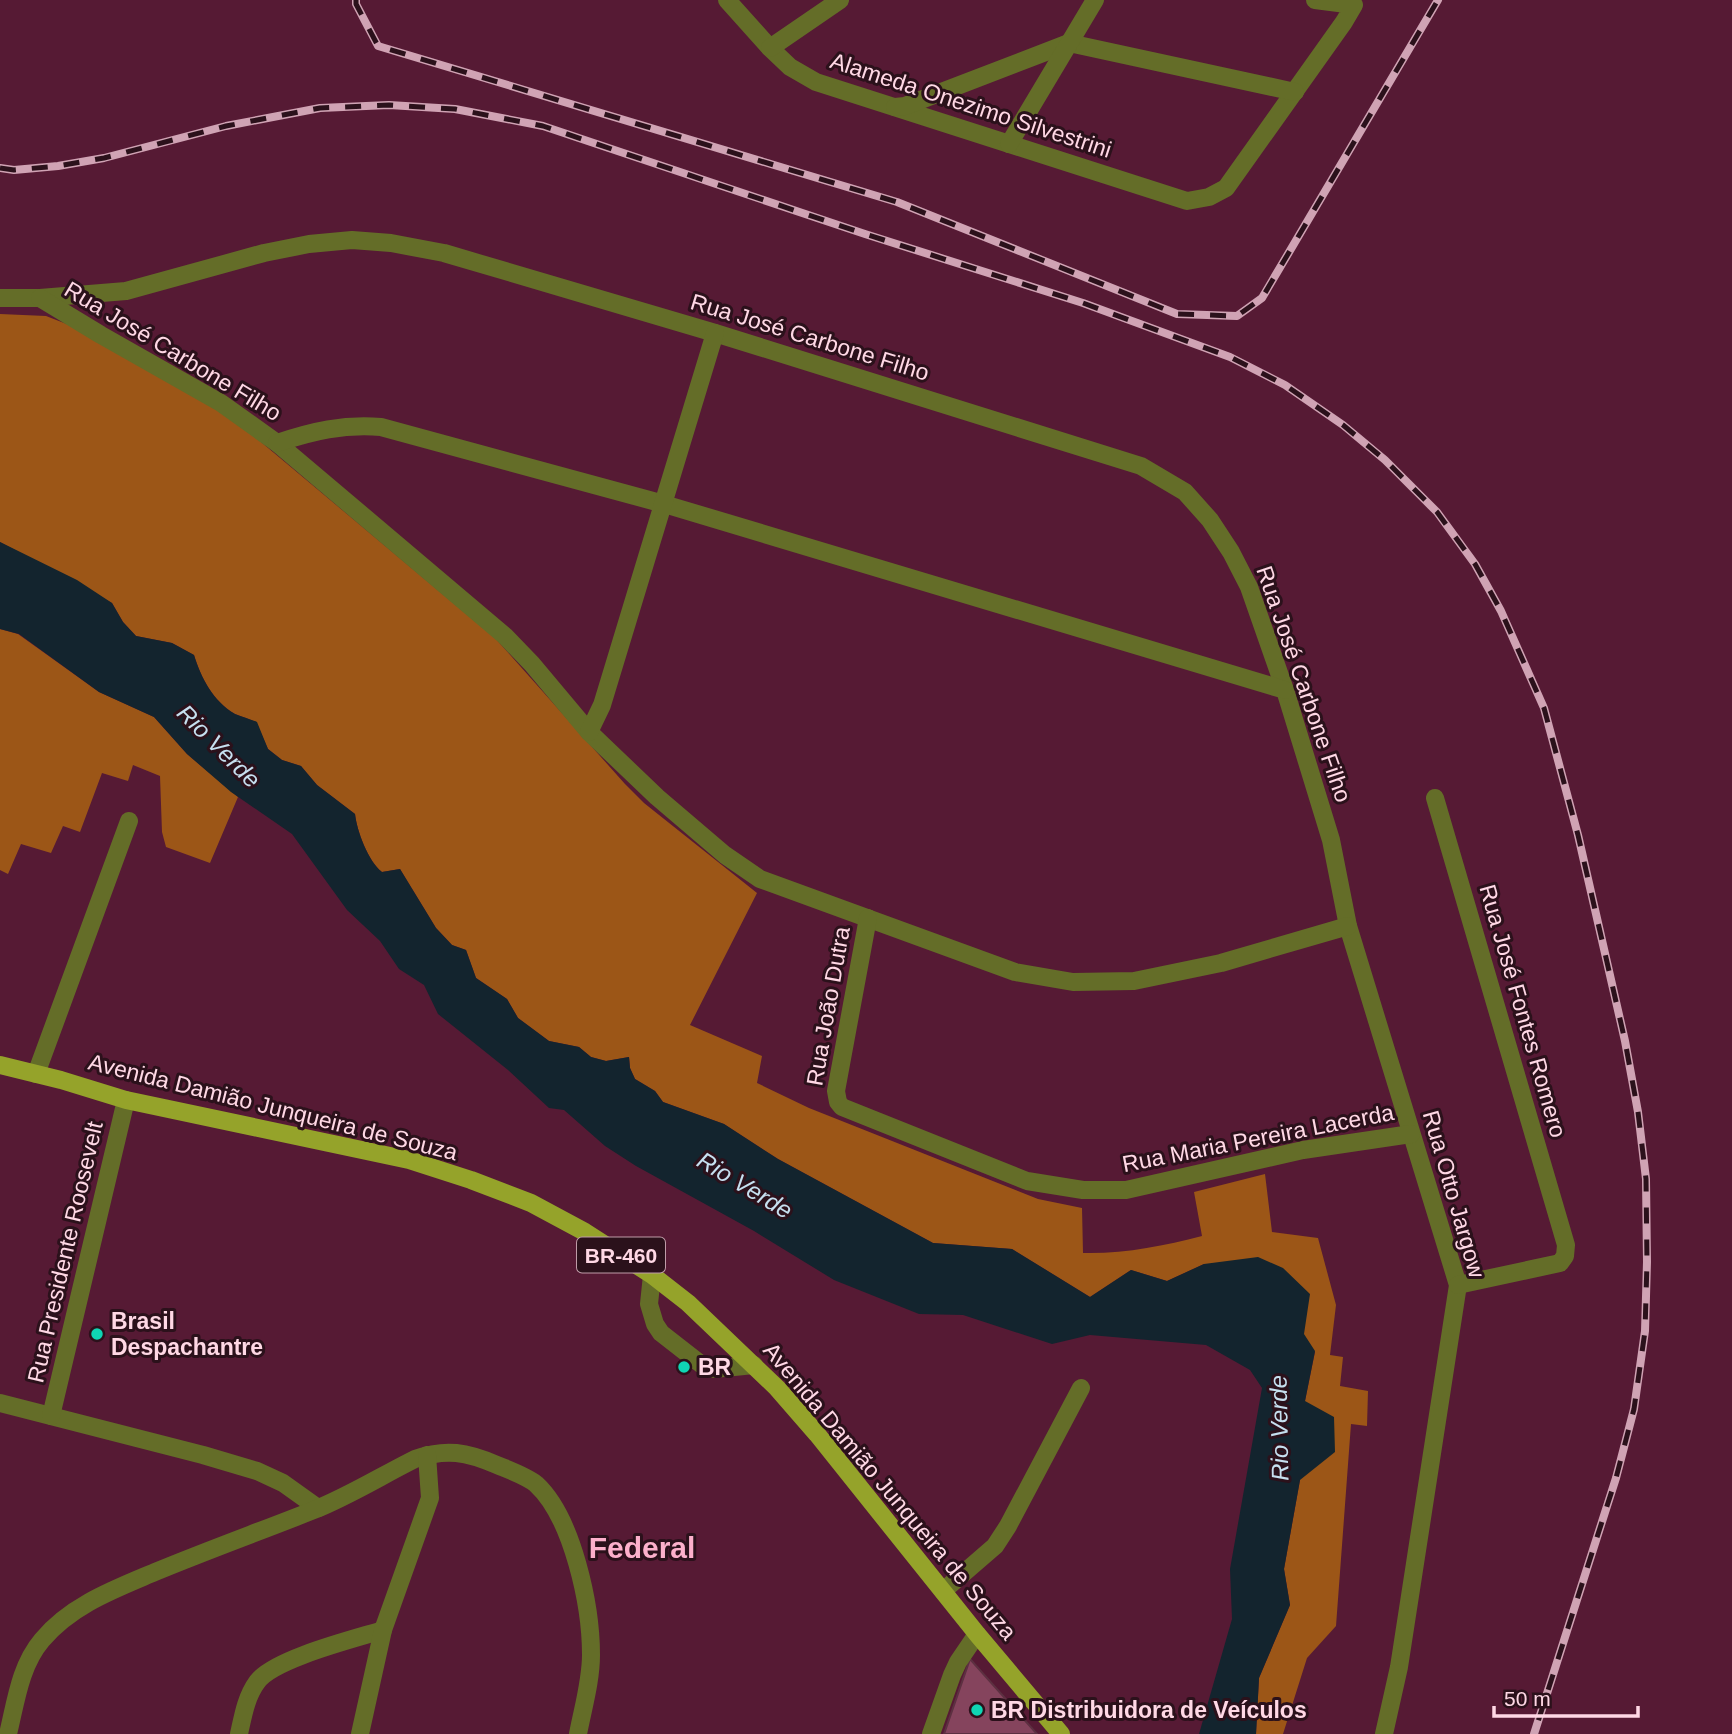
<svg xmlns="http://www.w3.org/2000/svg" width="1732" height="1734" font-family="Helvetica,sans-serif">
<rect width="100%" height="100%" fill="#561a34"/>
<g fill="#9c5617">
<path d="M 0,314 L 46,316 L 77,328 L 221,410 L 255,437 L 495,638 L 625,784 L 644,803 L 757,893 L 690,1025 L 762,1056 L 757,1083 L 809,1108 L 1038,1199 L 1082,1208 L 1083,1253 C 1124,1254 1163,1246 1202,1236 L 1194,1192 L 1265,1174 L 1272,1232 L 1318,1238 L 1336,1305 L 1330,1355 L 1343,1357 L 1340,1386 L 1368,1391 L 1367,1426 L 1351,1424 L 1336,1626 L 1307,1658 L 1283,1734 L 1256,1734 L 1259,1678 L 1290,1605 L 1284,1569 L 1300,1480 L 1305,1401 L 1315,1352 L 1204,1264 L 1167,1281 L 1131,1270 L 1090,1297 L 1012,1249 L 933,1243 L 778,1159 L 724,1124 L 663,1102 L 655,1091 L 635,1079 L 630,1068 L 629,1057 L 606,1061 L 591,1057 L 579,1047 L 549,1041 L 518,1018 L 507,999 L 476,978 L 466,950 L 452,945 L 436,928 L 400,869 L 382,872 C 368,861 357,831 355,814 L 317,785 L 301,766 L 282,760 L 268,749 L 256,722 C 250,719 242,717 235,714 C 213,701 201,678 194,655 L 172,643 L 136,636 L 123,622 L 112,603 L 0,542 Z"/>
<path d="M 0,629 L 18,634 L 99,692 L 154,717 L 187,754 L 238,797 L 210,863 L 166,847 L 162,832 L 160,776 L 133,765 L 128,781 L 102,773 L 80,832 L 63,826 L 51,853 L 21,844 L 8,874 L 0,870 Z"/>
</g>
<path fill="#13242e" d="M 0,542 L 77,580 L 112,603 L 123,622 L 136,636 L 172,643 L 194,655 C 201,678 213,701 235,714 C 242,717 250,719 257,722 L 268,749 L 282,760 L 301,766 L 317,785 L 355,814 C 357,831 368,861 382,872 L 400,869 L 436,928 L 452,945 L 466,950 L 476,978 L 507,999 L 518,1018 L 549,1041 L 579,1047 L 591,1057 L 606,1061 L 629,1057 L 630,1068 L 635,1079 L 655,1091 L 663,1102 L 724,1124 L 778,1159 L 933,1243 L 1012,1249 L 1090,1297 L 1131,1270 L 1167,1281 L 1204,1264 L 1258,1257 L 1283,1268 L 1310,1294 L 1304,1334 L 1315,1351 L 1305,1401 L 1334,1417 L 1335,1452 L 1300,1480 L 1284,1569 L 1290,1605 L 1259,1678 L 1256,1734 L 1199,1734 L 1232,1619 L 1230,1569 L 1262,1388 L 1250,1370 L 1206,1345 L 1090,1335 L 1052,1344 L 963,1315 L 919,1314 L 834,1280 L 754,1231 L 636,1166 L 605,1146 L 564,1110 L 549,1108 L 508,1070 L 438,1014 L 424,985 L 399,969 L 380,941 L 347,910 L 292,834 L 231,792 L 187,754 L 154,717 L 99,692 L 19,634 L 0,629 Z"/>
<path fill="#85445d" stroke="#5d3041" stroke-width="2" d="M 970,1659 L 1037,1734 L 944,1734 Z"/>
<g fill="none" stroke-linecap="round" stroke-linejoin="round">
<g stroke="#646d28" stroke-width="18">
<path d="M 727,0 L 770,48 L 790,67 L 816,82 L 1187,201 L 1209,197 L 1226,188 L 1344,22 L 1354,5 L 1315,0"/>
<path d="M 770,48 L 840,0"/>
<path d="M 895,107 L 905,106 L 1069,43 L 1295,92"/>
<path d="M 1009,144 L 1095,0"/>
<path d="M 0,298 L 40,298 L 126,291 L 264,253 L 309,244 L 352,240 L 391,243 L 444,253 L 715,333 L 1141,466 L 1185,492 L 1210,520 L 1231,552 L 1249,587 L 1285,690 L 1331,840 L 1348,926 L 1458,1285 L 1399,1667 L 1384,1734"/>
<path d="M 40,298 L 101,335 L 221,403 L 277,443 L 505,636 L 532,664 L 589,732 L 657,797 L 725,855 L 760,879 L 1015,972 L 1073,982 L 1134,981 L 1221,963 L 1348,926"/>
<path d="M 277,443 C 313,431 343,424 381,427 L 664,504 L 1285,690"/>
<path d="M 589,732 L 602,705 L 715,333"/>
<path d="M 1435,798 L 1566,1245 L 1565,1256 L 1560,1263 L 1458,1285"/>
<path d="M 868,918 L 836,1091 L 838,1102 L 842,1107 L 1027,1181 L 1083,1190 L 1126,1190 L 1303,1150 L 1411,1134"/>
<path d="M 36,1074 L 129,821"/>
<path d="M 652,1275 L 649,1304 L 655,1324 L 661,1333 L 702,1365 L 714,1369 L 754,1365"/>
<path d="M 0,1403 L 203,1455 L 257,1471 L 283,1483 L 318,1508"/>
<path d="M 51,1416 L 126,1100"/>
<path d="M 943,1591 L 995,1546 L 1008,1526 L 1081,1388"/>
<path d="M 8,1734 C 16,1701 20,1666 42,1640 C 71,1605 115,1589 155,1572 C 208,1550 261,1531 314,1510 C 349,1496 381,1476 415,1459 C 446,1448 467,1452 497,1465 C 509,1470 526,1476 536,1484 C 573,1518 591,1606 591,1655 C 591,1681 583,1708 578,1734"/>
<path d="M 239,1734 C 243,1716 246,1697 257,1682 C 273,1659 354,1639 383,1630"/>
<path d="M 360,1734 L 383,1630 L 430,1498 L 427,1455"/>
<path d="M 931,1734 L 952,1675 L 958,1662 L 977,1634"/>
</g>
<path stroke="#95a32a" stroke-width="18" d="M 0,1065 L 61,1080 L 126,1100 L 409,1160 L 471,1180 L 531,1203 L 585,1232 L 652,1275 L 688,1303 L 777,1388 L 817,1434 L 977,1634 L 1061,1734"/>
<defs>
<g id="rail">
<path d="M 356,0 L 356,4 L 378,46 L 897,202 L 1177,314 L 1237,316 L 1262,298 L 1438,0"/>
<path d="M 0,168 L 14,170 L 58,166 L 104,158 L 226,126 L 320,108 L 389,105 L 455,109 L 543,126 L 865,234 L 1083,303 L 1230,357 L 1285,385 L 1343,425 L 1385,460 L 1437,512 L 1475,564 L 1501,611 L 1544,708 L 1578,835 L 1625,1041 L 1638,1112 L 1646,1179 L 1647,1262 L 1645,1331 L 1634,1409 L 1616,1478 L 1534,1734"/>
</g>
</defs>
<use href="#rail" stroke="#d0a3b4" stroke-width="8"/>
<use href="#rail" stroke="#2b111b" stroke-width="5" stroke-dasharray="16" stroke-linecap="butt"/>
</g>
<g fill="#0fd5b4" stroke="#2b111b" stroke-width="2.5">
<circle cx="97" cy="1334" r="7"/>
<circle cx="684" cy="1367" r="7"/>
<circle cx="977" cy="1710" r="7"/>
</g>
<g text-anchor="middle" dominant-baseline="central" stroke-width="6" stroke-linejoin="round" paint-order="stroke">
<rect fill="#2b111b" stroke="#bf9ca8" stroke-width="2" x="577" y="1237.5" width="88" height="35" rx="5"/>
<g font-size="21" font-weight="bold" fill="#ffd8e5">
<text x="621" y="1255">BR-460</text>
</g>
<g font-size="23" fill="#ffd8e5" stroke="#2b111b">
<text transform="translate(971 105) rotate(18)">Alameda Onezimo Silvestrini</text>
<text transform="translate(810 337) rotate(17)">Rua José Carbone Filho</text>
<text transform="translate(173 351) rotate(31)">Rua José Carbone Filho</text>
<text transform="translate(1304 684) rotate(71)">Rua José Carbone Filho</text>
<text transform="translate(828 1006) rotate(-80)">Rua João Dutra</text>
<text transform="translate(1523 1011) rotate(74)">Rua José Fontes Romero</text>
<text transform="translate(273 1107) rotate(14)">Avenida Damião Junqueira de Souza</text>
<text transform="translate(1258 1138) rotate(-11)">Rua Maria Pereira Lacerda</text>
<text transform="translate(1454 1194) rotate(74)">Rua Otto Jargow</text>
<text transform="translate(65 1252) rotate(-77)">Rua Presidente Roosevelt</text>
<text transform="translate(890 1491) rotate(50)">Avenida Damião Junqueira de Souza</text>
</g>
<g font-size="23" font-weight="bold" fill="#ffd8e5" stroke="#2b111b" text-anchor="start">
<text x="111" y="1321">Brasil<tspan x="111" dy="26">Despachantre</tspan></text>
<text x="698" y="1367">BR</text>
<text x="991" y="1710">BR Distribuidora de Veículos</text>
</g>
<g font-size="24" font-style="italic" fill="#c6e0f0" stroke="#2b111b">
<text transform="translate(219 746) rotate(45)">Rio Verde</text>
<text transform="translate(745 1185) rotate(31)">Rio Verde</text>
<text transform="translate(1279 1428) rotate(-91)">Rio Verde</text>
</g>
<g font-size="30" font-weight="bold" fill="#fcb0cb" stroke="#2b111b">
<text x="642" y="1547">Federal</text>
</g>
</g>
<path d="M1494 1706v10h144v-10" fill="none" stroke="#ffd8e5" stroke-width="3.5"/>
<text x="1504" y="1706" font-size="21" fill="#ffd8e5" stroke="#2b111b" stroke-width="5" paint-order="stroke">50 m</text>
</svg>
